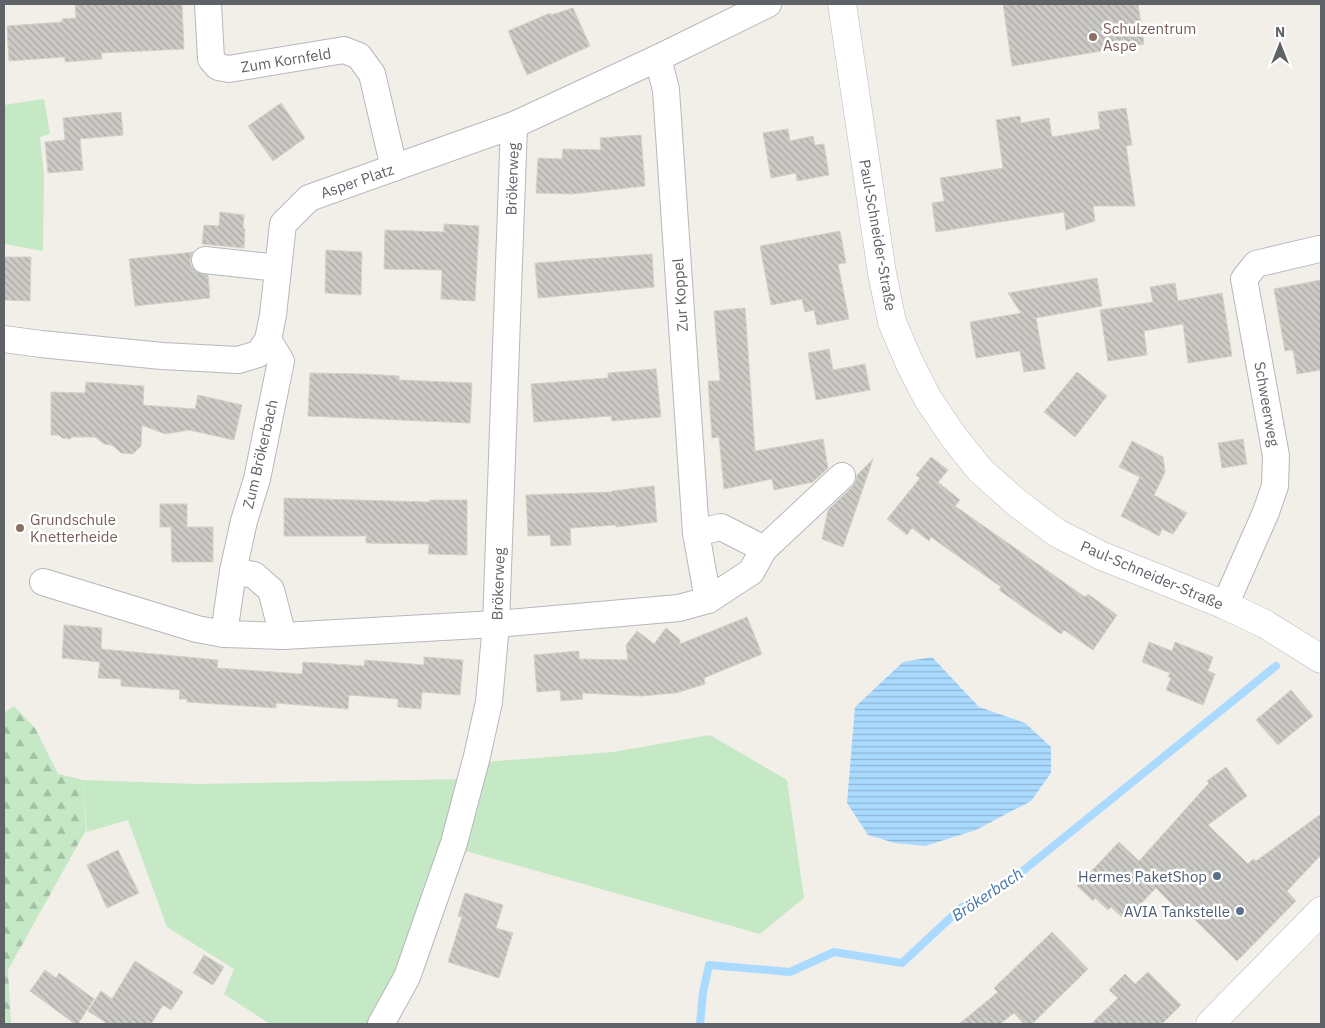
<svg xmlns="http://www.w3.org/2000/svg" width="1325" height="1028" font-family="'IBM Plex Sans',sans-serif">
<defs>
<pattern id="forest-firs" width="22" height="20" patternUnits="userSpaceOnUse" patternTransform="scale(1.25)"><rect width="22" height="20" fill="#c5e8c5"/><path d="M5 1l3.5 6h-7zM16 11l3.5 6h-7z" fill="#a3c0a4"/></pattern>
<pattern id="water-rules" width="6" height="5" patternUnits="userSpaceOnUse" patternTransform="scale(1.25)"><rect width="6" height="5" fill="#aadaff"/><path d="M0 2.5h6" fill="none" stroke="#8eb4d2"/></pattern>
<pattern id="building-back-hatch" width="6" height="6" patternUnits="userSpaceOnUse" patternTransform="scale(1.25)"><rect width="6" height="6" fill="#cccac5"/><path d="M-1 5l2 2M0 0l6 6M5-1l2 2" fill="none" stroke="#a9a8a4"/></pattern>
</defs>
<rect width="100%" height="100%" fill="#f1efe8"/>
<g fill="#c5e8c5">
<path d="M 44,99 L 50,134 L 40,137 L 44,175 L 43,251 L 4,244 L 4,105 Z"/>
<path d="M 710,735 L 787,780 L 804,898 L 760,934 L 459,849 L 486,762 L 613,752 Z"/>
<path d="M 466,779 L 402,973 L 369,1024 L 270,1024 L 224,994 L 234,969 L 167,927 L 128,820 L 87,832 L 83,780 L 196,784 Z"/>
</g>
<path fill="url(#forest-firs)" d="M 14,706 L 35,728 L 58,774 L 83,780 L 86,830 L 8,970 L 11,1024 L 4,1024 L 4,713 Z"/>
<path fill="url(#water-rules)" d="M 932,657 L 979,707 L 1025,723 L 1051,747 L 1051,773 L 1031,801 L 976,830 L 925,846 L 895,843 L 868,835 L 847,803 L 855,707 L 903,662 Z"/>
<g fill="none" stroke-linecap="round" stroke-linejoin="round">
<path stroke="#aadaff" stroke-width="8" d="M 700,1024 L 703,992 L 709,965 L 790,972 L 834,952 L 902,963 L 962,907 L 1004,886 L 1276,666"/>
</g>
<g fill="url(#building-back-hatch)" stroke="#d6d1c6">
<path d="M 75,4 L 182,4 L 184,49 L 101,53 L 102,59 L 65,62 L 65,57 L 9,61 L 7,26 L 62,22 L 62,19 L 76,18 Z"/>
<path d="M 1003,4 L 1138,4 L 1144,44 L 1012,66 Z"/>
<path d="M 573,8 L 590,46 L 527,75 L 508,31 L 550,13 L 551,15 Z"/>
<path d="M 281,103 L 305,138 L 273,161 L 248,126 Z"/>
<path d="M 1126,108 L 1132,145 L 1126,146 L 1135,206 L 1093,206 L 1095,221 L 1066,230 L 1064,212 L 936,232 L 932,203 L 944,201 L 940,178 L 1003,168 L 996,120 L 1020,116 L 1021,123 L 1049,118 L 1052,137 L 1100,129 L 1098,112 Z"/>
<path d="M 121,112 L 123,135 L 80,139 L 83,170 L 48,173 L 45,142 L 65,140 L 63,118 Z"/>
<path d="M 788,129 L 790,141 L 813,136 L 815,145 L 824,144 L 829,175 L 797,181 L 796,173 L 771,178 L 763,133 Z"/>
<path d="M 641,135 L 645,186 L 573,194 L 536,193 L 538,158 L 562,159 L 563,149 L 601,150 L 600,138 Z"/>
<path d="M 220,212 L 244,215 L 243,228 L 245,229 L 244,248 L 202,244 L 204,225 L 219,226 Z"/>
<path d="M 444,224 L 479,226 L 475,301 L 441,299 L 442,270 L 384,269 L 385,230 L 444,232 Z"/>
<path d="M 840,231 L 846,263 L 838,264 L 849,319 L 817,325 L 814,310 L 805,312 L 802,299 L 771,305 L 760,246 Z"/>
<path d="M 326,250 L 362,252 L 361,295 L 325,293 Z"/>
<path d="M 193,252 L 190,259 L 191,266 L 197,272 L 208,275 L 210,298 L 135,306 L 129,259 Z"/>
<path d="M 652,254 L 654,287 L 538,298 L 535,263 Z"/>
<path d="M 4,257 L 31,257 L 30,301 L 4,300 Z"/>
<path d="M 1097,278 L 1102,306 L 1036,318 L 1045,369 L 1024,372 L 1020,351 L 976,358 L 970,322 L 1021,313 L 1008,293 Z"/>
<path d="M 1321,280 L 1321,370 L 1297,374 L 1293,350 L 1285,351 L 1274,289 Z"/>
<path d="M 1175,283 L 1178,301 L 1222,293 L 1232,356 L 1188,363 L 1183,324 L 1144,331 L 1147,355 L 1108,361 L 1100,310 L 1153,302 L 1150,287 Z"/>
<path d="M 745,308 L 755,451 L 823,439 L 828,468 L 813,482 L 774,490 L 772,479 L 724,489 L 719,437 L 712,438 L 708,381 L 720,381 L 714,311 Z"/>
<path d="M 829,349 L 833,370 L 865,364 L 870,390 L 816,400 L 808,353 Z"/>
<path d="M 656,369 L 661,417 L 612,421 L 611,416 L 534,422 L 531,384 L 608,378 L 608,373 Z"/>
<path d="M 1077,372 L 1107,396 L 1075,437 L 1044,412 Z"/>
<path d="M 310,373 L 366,374 L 399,376 L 399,380 L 472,383 L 470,423 L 308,416 Z"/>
<path d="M 86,382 L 144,386 L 143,405 L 195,409 L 198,395 L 242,405 L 234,440 L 189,430 L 165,434 L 142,425 L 141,446 L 133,454 L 121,453 L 112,445 L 104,444 L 95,437 L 72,437 L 70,439 L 62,438 L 59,435 L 51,435 L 51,392 L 85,393 Z"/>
<path d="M 1243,439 L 1247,464 L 1222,468 L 1218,443 Z"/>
<path d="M 1132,441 L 1163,457 L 1165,472 L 1154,495 L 1187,513 L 1173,534 L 1162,529 L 1159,536 L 1121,516 L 1140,477 L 1119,467 Z"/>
<path d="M 931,457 L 948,470 L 938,482 L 960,500 L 955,506 L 1085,597 L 1088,594 L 1117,615 L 1093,650 L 1064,630 L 1061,634 L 999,590 L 1001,587 L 931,537 L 929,541 L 912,528 L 907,535 L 887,519 L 920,478 L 916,475 Z"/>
<path d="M 873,459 L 843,547 L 822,539 L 828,510 L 852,487 L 856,481 L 857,475 Z"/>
<path d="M 654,486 L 657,522 L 616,527 L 616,525 L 570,528 L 571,545 L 551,546 L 550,535 L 528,536 L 526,495 L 612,492 L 612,491 Z"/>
<path d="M 284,498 L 429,502 L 430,500 L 467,500 L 467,555 L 428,554 L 429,544 L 366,543 L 366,536 L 284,536 Z"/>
<path d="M 160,504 L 187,504 L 187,527 L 213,527 L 213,562 L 172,562 L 171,527 L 160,527 Z"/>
<path d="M 747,617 L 762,654 L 704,678 L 705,684 L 676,693 L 641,696 L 582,693 L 583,699 L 561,701 L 560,690 L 537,692 L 534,655 L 579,651 L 579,659 L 628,660 L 626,645 L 637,631 L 654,644 L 666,628 L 680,640 L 680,644 Z"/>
<path d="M 64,625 L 102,628 L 101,649 L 218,660 L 217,668 L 302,674 L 303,662 L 364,666 L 365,660 L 424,665 L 424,657 L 463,660 L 460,695 L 422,692 L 421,709 L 398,707 L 398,699 L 349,695 L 348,709 L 276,703 L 276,708 L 187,702 L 187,699 L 179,699 L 180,690 L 121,686 L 121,679 L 98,678 L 100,662 L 62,658 Z"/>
<path d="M 1149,642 L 1172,651 L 1175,642 L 1213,657 L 1208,671 L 1215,674 L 1203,705 L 1166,690 L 1171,678 L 1168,677 L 1170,673 L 1142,662 Z"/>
<path d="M 1291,690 L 1313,716 L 1278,745 L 1256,720 Z"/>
<path d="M 1226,767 L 1247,796 L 1208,825 L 1248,864 L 1253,859 L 1256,861 L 1321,814 L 1321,855 L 1287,891 L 1296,901 L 1237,961 L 1182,907 L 1179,911 L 1156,888 L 1125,920 L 1111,907 L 1108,910 L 1095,898 L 1093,901 L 1077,886 L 1119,842 L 1139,861 L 1209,783 L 1207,781 Z"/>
<path d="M 118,850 L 139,893 L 107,908 L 87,865 Z"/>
<path d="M 465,893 L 503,905 L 496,928 L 513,933 L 499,978 L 448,962 L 462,917 L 458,916 Z"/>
<path d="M 1052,932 L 1088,969 L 1032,1024 L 1024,1024 L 1014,1013 L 1000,1024 L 959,1024 L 998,992 L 994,988 Z"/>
<path d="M 204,955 L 224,967 L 213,985 L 193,973 Z"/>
<path d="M 135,961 L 183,992 L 171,1010 L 163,1005 L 151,1024 L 108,1024 L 88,1011 L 101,991 L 112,999 Z"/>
<path d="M 45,970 L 56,978 L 59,973 L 94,999 L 78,1024 L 75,1024 L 30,991 Z"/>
<path d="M 1148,972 L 1181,1005 L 1162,1024 L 1091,1024 L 1118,998 L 1109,990 L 1125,974 L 1135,984 Z"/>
</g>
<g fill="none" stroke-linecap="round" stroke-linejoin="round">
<defs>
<g id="street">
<path d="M 208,4 L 211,59 L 218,67 L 229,69 L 344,50 L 359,56 L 372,74 L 394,168"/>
<path d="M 658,58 L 666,90 L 696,533 L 708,600"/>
<path d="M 205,260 L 278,268"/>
<path d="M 4,339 L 41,344 L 162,356 L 238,360 L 258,354 L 268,340 L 273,315 L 283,224 L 309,198 L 514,125 L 658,58 L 768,4"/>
<path d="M 696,533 L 721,527 L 764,549"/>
<path d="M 233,571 L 244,521 L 257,479 L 281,361 L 268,340"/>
<path d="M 43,582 L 197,629 L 224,634 L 233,571 L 254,575 L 271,590 L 283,636 L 496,624 L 679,608 L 708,600 L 751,572 L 764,549 L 842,476"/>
<path d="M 1225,605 L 1266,512 L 1275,486 L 1276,456 L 1244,279 L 1256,264 L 1319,249"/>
<path d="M 224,634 L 283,636"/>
<path d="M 381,1024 L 407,977 L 454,843 L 477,756 L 489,702 L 496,624 L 514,125"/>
</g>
<g id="secondary">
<path d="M 842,4 L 882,273 L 892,322 L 910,364 L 928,399 L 953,436 L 980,470 L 1017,503 L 1057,533 L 1102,556 L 1225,605 L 1265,624 L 1321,659"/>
<path d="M 1210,1024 L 1321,911"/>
</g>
</defs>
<use href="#street" stroke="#b5b8bc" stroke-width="28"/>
<use href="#secondary" stroke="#b6babf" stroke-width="29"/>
<use href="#street" stroke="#fff" stroke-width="26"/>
<use href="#secondary" stroke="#fff" stroke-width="28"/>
</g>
<g fill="#8d6e63" stroke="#fff" stroke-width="2">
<circle cx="1093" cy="37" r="5"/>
<circle cx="20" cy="528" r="5"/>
</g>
<g fill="#5c6f8a" stroke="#fff" stroke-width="2">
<circle cx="1217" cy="876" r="5"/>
<circle cx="1240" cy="911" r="5"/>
</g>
<g text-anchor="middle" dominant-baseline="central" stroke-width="5" stroke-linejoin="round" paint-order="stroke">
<g font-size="15" fill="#785e54" stroke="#fff" text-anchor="start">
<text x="1103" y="28">Schulzentrum<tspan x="1103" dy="17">Aspe</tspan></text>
<text x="30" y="519">Grundschule<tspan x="30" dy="17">Knetterheide</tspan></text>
</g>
<g font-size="15" fill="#5f6368" stroke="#fff">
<text transform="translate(286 60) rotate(-9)">Zum Kornfeld</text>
<text transform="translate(512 179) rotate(-88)">Brökerweg</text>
<text transform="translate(357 181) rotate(-19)">Asper Platz</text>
<text transform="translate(878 235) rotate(80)">Paul-Schneider-Straße</text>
<text transform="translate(680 295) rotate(-94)">Zur Koppel</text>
<text transform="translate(1267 404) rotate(80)">Schweerweg</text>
<text transform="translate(260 454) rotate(-77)">Zum Brökerbach</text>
<text transform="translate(1152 575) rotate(23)">Paul-Schneider-Straße</text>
<text transform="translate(498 584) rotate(-88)">Brökerweg</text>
</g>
<g font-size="15" fill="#4e5e75" stroke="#fff" text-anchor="end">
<text x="1207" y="876">Hermes PaketShop</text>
<text x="1230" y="911">AVIA Tankstelle</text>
</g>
<g font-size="16" font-style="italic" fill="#4174aa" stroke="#fff">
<text transform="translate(987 894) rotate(-34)">Brökerbach</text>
</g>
</g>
<rect width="1325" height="1028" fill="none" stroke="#5f6368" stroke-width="10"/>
<g transform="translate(1280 45)" stroke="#ffffff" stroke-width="4" paint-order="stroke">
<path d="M0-4L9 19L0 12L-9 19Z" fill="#5f6368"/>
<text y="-8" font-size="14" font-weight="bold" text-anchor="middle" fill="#5f6368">N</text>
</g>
</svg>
